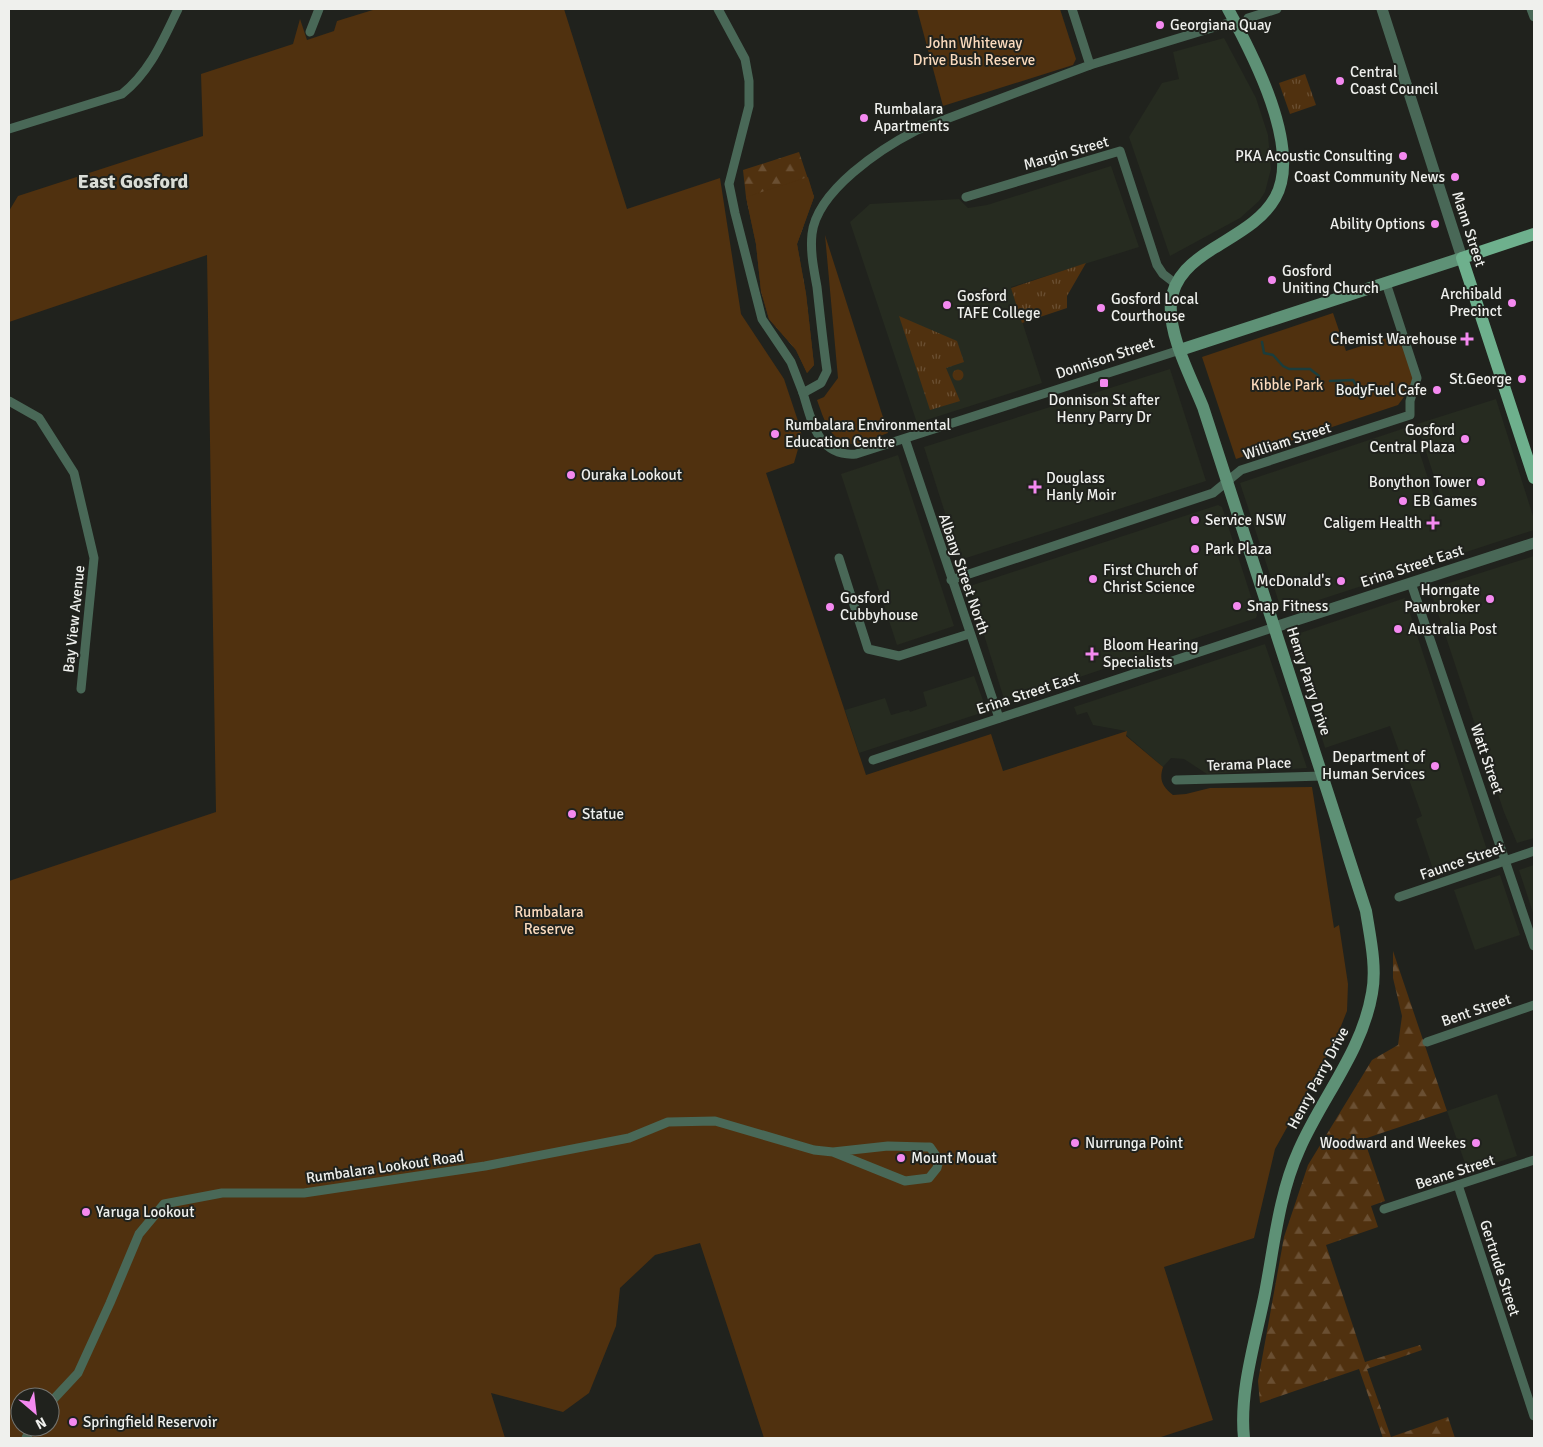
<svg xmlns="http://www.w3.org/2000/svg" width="1543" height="1447" font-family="Signika,sans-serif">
<defs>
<pattern id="grass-tufts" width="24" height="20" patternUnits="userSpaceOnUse" patternTransform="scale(1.25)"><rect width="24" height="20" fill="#50310f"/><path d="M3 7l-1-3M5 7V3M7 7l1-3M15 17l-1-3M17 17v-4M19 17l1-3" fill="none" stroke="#6a4f32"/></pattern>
<pattern id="forest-firs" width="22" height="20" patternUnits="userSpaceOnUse" patternTransform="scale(1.25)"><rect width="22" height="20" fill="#50310f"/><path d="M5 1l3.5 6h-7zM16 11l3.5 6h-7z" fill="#6a4f32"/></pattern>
</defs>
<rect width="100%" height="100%" fill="#20221d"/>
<g fill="#262b20">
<path d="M 1224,38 L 1256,98 L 1268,135 L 1271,169 L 1265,192 L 1259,201 L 1240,218 L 1170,256 L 1129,137 L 1162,83 L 1179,79 L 1173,52 Z"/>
<path d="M 1111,166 L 1139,247 L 1011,287 L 1042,383 L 917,423 L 850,222 L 870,204 L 959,199 L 968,208 L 987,205 Z"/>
<path d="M 1170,369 L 1206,481 L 960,560 L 924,447 Z"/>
<path d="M 1496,399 L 1534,519 L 1534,530 L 1282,612 L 1240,483 L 1411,426 L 1436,503 L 1442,501 L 1417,424 Z"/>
<path d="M 898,455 L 954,626 L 897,645 L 841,474 Z"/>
<path d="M 1218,505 L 1222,507 L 1257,615 L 1256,618 L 1005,702 L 970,590 L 973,585 Z"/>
<path d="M 1534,556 L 1534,838 L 1517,843 L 1504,812 L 1430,589 Z"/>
<path d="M 1405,598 L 1489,856 L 1435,875 L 1416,819 L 1422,816 L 1390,726 L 1325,748 L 1291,636 Z"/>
<path d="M 1265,644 L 1307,768 L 1207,774 L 1184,759 L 1171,758 L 1163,767 L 1126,735 L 1126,731 L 1093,725 L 1087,712 L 1077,715 L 1074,707 Z"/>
<path d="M 974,676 L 984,703 L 985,708 L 981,713 L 859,753 L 845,710 L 885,698 L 891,715 L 909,710 L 910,712 L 927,706 L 923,692 Z"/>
<path d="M 1534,865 L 1534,916 L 1519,870 Z"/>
<path d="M 1500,875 L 1520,935 L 1475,950 L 1454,890 Z"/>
<path d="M 1497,1094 L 1517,1156 L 1468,1172 L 1447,1111 Z"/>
</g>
<g fill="url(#grass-tufts)">
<path d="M 1305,74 L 1316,105 L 1290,114 L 1279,83 Z"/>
<path d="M 1086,263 L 1067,296 L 1067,308 L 1022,323 L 1011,288 Z"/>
<path d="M 899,316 L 957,341 L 964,362 L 946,368 L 960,401 L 930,410 Z"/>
<circle cx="958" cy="375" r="5.5"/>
</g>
<g fill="url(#forest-firs)">
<path d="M 799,152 L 814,197 L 797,244 L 806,294 L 814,365 L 807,373 L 796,350 L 769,319 L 761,291 L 756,244 L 746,197 L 743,170 Z"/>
<path d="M 1393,951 L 1447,1111 L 1364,1139 L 1385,1201 L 1371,1206 L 1378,1227 L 1326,1245 L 1365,1362 L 1420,1345 L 1422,1350 L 1367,1369 L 1391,1437 L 1448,1417 L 1455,1438 L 1383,1438 L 1359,1369 L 1260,1403 L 1258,1381 L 1284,1237 L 1308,1165 L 1372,1060 L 1398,1045 L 1402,1016 L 1393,978 Z"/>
</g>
<g fill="#50310f" fill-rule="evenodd">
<path d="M 376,9 L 564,9 L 627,209 L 720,178 L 741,314 L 784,379 L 800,427 L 803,443 L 798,449 L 794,463 L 766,473 L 866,775 L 991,734 L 1003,771 L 1127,731 L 1126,736 L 1163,767 C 1159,780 1162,786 1173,795 L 1186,794 L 1210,788 L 1312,787 L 1334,928 L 1339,925 L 1348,984 L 1347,1011 L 1335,1041 L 1275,1149 L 1254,1238 L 1164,1267 L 1213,1420 L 1158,1438 L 764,1438 L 700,1243 L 655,1255 L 620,1288 L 616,1326 L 589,1393 L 563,1412 L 491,1393 L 505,1438 L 9,1438 L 9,881 L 216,812 L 207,255 L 9,322 L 9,211 L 18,196 L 203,136 L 201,74 L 293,44 L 300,19 L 307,40 L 334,31 L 337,21 ZM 20,1397 L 50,1397 L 50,1427 L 20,1427 Z"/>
<path d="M 917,9 L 1060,9 L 1076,59 L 1073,65 L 943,106 Z"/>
<path d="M 808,177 L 814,197 L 797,244 L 806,294 L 814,365 L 807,373 L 796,350 L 769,319 L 761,291 L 756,244 L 746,197 Z"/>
<path d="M 825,235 L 888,433 C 879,436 865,444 855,444 C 830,444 824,419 817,400 L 824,397 L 838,378 Z"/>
<path d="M 1333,313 L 1346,351 L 1399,334 L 1415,375 L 1413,385 L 1398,405 L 1236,459 L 1202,357 Z"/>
</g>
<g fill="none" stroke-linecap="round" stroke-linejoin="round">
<g stroke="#1b3d3c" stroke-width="2.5">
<path d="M 1262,342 L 1264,353 L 1273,355 L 1283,366 L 1289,369 L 1310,369 L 1319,376"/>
<path d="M 1330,381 L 1353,380 L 1356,385"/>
</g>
<g stroke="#496857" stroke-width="9">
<path d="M 718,9 L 745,59 L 749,81 L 749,106 L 729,184 L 735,213 L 762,319 L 791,362 L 803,393 L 821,383 L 827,371 C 823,343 820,315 817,287 C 814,270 810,252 812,234 C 817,190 882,148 917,130 L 1090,65 L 1072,9"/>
<path d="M 1531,9 L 1534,17"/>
<path d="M 1248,18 L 1277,9"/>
<path d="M 310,32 L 319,9"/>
<path d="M 1090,65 L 1235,21"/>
<path d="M 9,129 L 122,94 C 150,72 163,40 178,9"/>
<path d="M 966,197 L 1120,151 L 1157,265 L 1163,274 L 1176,284"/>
<path d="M 803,393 C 812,422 818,457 856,454 L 1180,350"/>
<path d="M 9,401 L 39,418 L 74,473 L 94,558 L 81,689"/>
<path d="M 905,439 L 999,718"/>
<path d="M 839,558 L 868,649 L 899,656 L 969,634"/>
<path d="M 951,580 L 1213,493 L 1241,470 L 1410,415 L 1410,401 L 1417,378 L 1386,283"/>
<path d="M 1411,583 L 1534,946"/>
<path d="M 873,760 L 1275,627"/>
<path d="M 1176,780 L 1323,776"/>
<path d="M 1399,897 L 1534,851"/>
<path d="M 1427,1042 L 1534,1005"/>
<path d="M 1458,1185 L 1534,1416"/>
<path d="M 1384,1209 L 1534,1160"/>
<path d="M 50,1403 L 78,1373 L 110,1303 L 139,1234 L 164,1204 L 222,1193 L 304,1193 L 485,1166 L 629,1138 L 668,1122 L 715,1121 L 814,1150 L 833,1152 L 905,1181 L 929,1178 L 937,1168 L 939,1160 L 930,1147 L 925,1147 L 888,1146 L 833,1152"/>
<path d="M 26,1438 L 32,1427"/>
</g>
<g stroke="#496857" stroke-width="11">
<path d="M 1382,9 L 1462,258"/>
<path d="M 1275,627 L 1534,543"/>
</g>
<g stroke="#5e9176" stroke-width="12">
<path d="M 1228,9 C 1252,53 1303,149 1275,198 C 1262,221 1236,234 1214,248 C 1193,261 1174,276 1171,302 C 1168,335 1191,377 1203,407 L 1366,911 C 1370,937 1377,967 1372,993 C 1362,1052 1322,1097 1299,1150 C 1279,1194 1274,1246 1265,1293 C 1256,1339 1239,1391 1244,1438"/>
<path d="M 1180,350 L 1462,258"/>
</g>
<path stroke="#6eb08d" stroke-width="12" d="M 1534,234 L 1462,258 L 1534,478"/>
</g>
<g fill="#f489f0" stroke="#20221d" stroke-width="2">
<circle cx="1160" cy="25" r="5"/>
<circle cx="1340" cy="81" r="5"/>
<circle cx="864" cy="118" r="5"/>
<circle cx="1403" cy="156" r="5"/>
<circle cx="1455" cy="177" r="5"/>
<circle cx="1435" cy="224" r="5"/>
<circle cx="1272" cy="280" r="5"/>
<circle cx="1512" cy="303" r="5"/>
<circle cx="947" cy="305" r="5"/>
<circle cx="1101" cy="308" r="5"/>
<path d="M1464.5 331.5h5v5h5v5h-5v5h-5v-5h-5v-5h5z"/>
<circle cx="1522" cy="379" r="5"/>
<rect x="1099" y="378" width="10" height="10" rx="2.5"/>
<circle cx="1437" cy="390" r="5"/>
<circle cx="775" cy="434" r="5"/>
<circle cx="1465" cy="439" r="5"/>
<circle cx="571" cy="475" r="5"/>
<circle cx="1481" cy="482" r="5"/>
<path d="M1032.5 479.5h5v5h5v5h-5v5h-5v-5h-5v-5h5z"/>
<circle cx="1403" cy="501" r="5"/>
<circle cx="1195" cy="520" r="5"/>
<path d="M1430.5 515.5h5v5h5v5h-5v5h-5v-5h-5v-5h5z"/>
<circle cx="1195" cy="549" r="5"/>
<circle cx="1093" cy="579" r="5"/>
<circle cx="1341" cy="581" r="5"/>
<circle cx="1490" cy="599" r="5"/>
<circle cx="1237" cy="606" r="5"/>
<circle cx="830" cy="607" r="5"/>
<circle cx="1398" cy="629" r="5"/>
<path d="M1089.5 646.5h5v5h5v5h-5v5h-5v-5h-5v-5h5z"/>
<circle cx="1435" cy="766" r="5"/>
<circle cx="572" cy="814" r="5"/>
<circle cx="1075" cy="1143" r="5"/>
<circle cx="1476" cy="1143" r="5"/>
<circle cx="901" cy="1158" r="5"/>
<circle cx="86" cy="1212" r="5"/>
<circle cx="73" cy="1422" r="5"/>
</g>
<g text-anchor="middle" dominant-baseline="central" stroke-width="4" stroke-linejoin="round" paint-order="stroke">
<g font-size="15" fill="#eff0ed" stroke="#20221d" text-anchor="start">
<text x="1170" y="25">Georgiana Quay</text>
<text x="1350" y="72">Central<tspan x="1350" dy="17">Coast Council</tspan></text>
<text x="874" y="109">Rumbalara<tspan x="874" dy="17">Apartments</tspan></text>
<text x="1393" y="156" text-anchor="end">PKA Acoustic Consulting</text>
<text x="1445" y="177" text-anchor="end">Coast Community News</text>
<text x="1425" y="224" text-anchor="end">Ability Options</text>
<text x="1282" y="271">Gosford<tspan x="1282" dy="17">Uniting Church</tspan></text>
<text x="1502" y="294" text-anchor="end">Archibald<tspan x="1502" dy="17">Precinct</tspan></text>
<text x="957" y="296">Gosford<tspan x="957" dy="17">TAFE College</tspan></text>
<text x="1111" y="299">Gosford Local<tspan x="1111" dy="17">Courthouse</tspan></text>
<text x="1457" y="339" text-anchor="end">Chemist Warehouse</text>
<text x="1512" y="379" text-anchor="end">St.George</text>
<text x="1427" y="390" text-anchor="end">BodyFuel Cafe</text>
<text x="1104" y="400" text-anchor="middle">Donnison St after<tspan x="1104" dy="17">Henry Parry Dr</tspan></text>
<text x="785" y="425">Rumbalara Environmental<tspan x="785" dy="17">Education Centre</tspan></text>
<text x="1455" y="430" text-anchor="end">Gosford<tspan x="1455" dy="17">Central Plaza</tspan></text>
<text x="581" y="475">Ouraka Lookout</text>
<text x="1046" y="478">Douglass<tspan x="1046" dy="17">Hanly Moir</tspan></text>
<text x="1471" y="482" text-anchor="end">Bonython Tower</text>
<text x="1413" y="501">EB Games</text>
<text x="1205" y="520">Service NSW</text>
<text x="1422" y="523" text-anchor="end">Caligem Health</text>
<text x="1205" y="549">Park Plaza</text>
<text x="1103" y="570">First Church of<tspan x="1103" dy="17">Christ Science</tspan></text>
<text x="1331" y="581" text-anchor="end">McDonald's</text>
<text x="1480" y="590" text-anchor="end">Horngate<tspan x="1480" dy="17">Pawnbroker</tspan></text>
<text x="840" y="598">Gosford<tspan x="840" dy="17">Cubbyhouse</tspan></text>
<text x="1247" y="606">Snap Fitness</text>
<text x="1408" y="629">Australia Post</text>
<text x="1103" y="645">Bloom Hearing<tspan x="1103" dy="17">Specialists</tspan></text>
<text x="1425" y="757" text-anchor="end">Department of<tspan x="1425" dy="17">Human Services</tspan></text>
<text x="582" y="814">Statue</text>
<text x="1085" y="1143">Nurrunga Point</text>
<text x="1466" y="1143" text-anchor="end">Woodward and Weekes</text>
<text x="911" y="1158">Mount Mouat</text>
<text x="96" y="1212">Yaruga Lookout</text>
<text x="83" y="1422">Springfield Reservoir</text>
</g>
<g font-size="15" fill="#fadabd" stroke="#20221d">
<text x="974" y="43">John Whiteway<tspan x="974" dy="17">Drive Bush Reserve</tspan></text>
<text x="1287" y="385">Kibble Park</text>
<text x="549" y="912">Rumbalara<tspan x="549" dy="17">Reserve</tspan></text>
</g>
<g font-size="15" fill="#eff0ed" stroke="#20221d">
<text transform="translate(1066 153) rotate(-16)">Margin Street</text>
<text transform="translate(1469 229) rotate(72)">Mann Street</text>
<text transform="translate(1105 358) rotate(-18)">Donnison Street</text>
<text transform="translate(1287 441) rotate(-18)">William Street</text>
<text transform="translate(1412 566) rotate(-18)">Erina Street East</text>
<text transform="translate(964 574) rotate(71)">Albany Street North</text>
<text transform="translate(74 619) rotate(-84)">Bay View Avenue</text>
<text transform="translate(1309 681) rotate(72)">Henry Parry Drive</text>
<text transform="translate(1028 693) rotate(-18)">Erina Street East</text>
<text transform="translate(1487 759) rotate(71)">Watt Street</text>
<text transform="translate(1249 764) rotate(-2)">Terama Place</text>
<text transform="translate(1462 861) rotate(-19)">Faunce Street</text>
<text transform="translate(1476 1010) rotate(-19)">Bent Street</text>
<text transform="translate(1318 1078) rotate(-62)">Henry Parry Drive</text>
<text transform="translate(385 1167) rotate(-8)">Rumbalara Lookout Road</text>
<text transform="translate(1455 1172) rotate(-18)">Beane Street</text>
<text transform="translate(1500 1268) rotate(72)">Gertrude Street</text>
</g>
<g font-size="20" font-weight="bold" fill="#daddd6" stroke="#20221d">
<text x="133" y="181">East Gosford</text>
</g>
</g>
<rect width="1543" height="1447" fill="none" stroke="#eff0ed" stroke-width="20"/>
<g transform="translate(35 1412) rotate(152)"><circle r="24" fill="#20221d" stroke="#737470"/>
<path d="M0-4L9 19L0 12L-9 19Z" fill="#f489f0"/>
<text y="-8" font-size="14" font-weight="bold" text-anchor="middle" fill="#eff0ed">N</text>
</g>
</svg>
